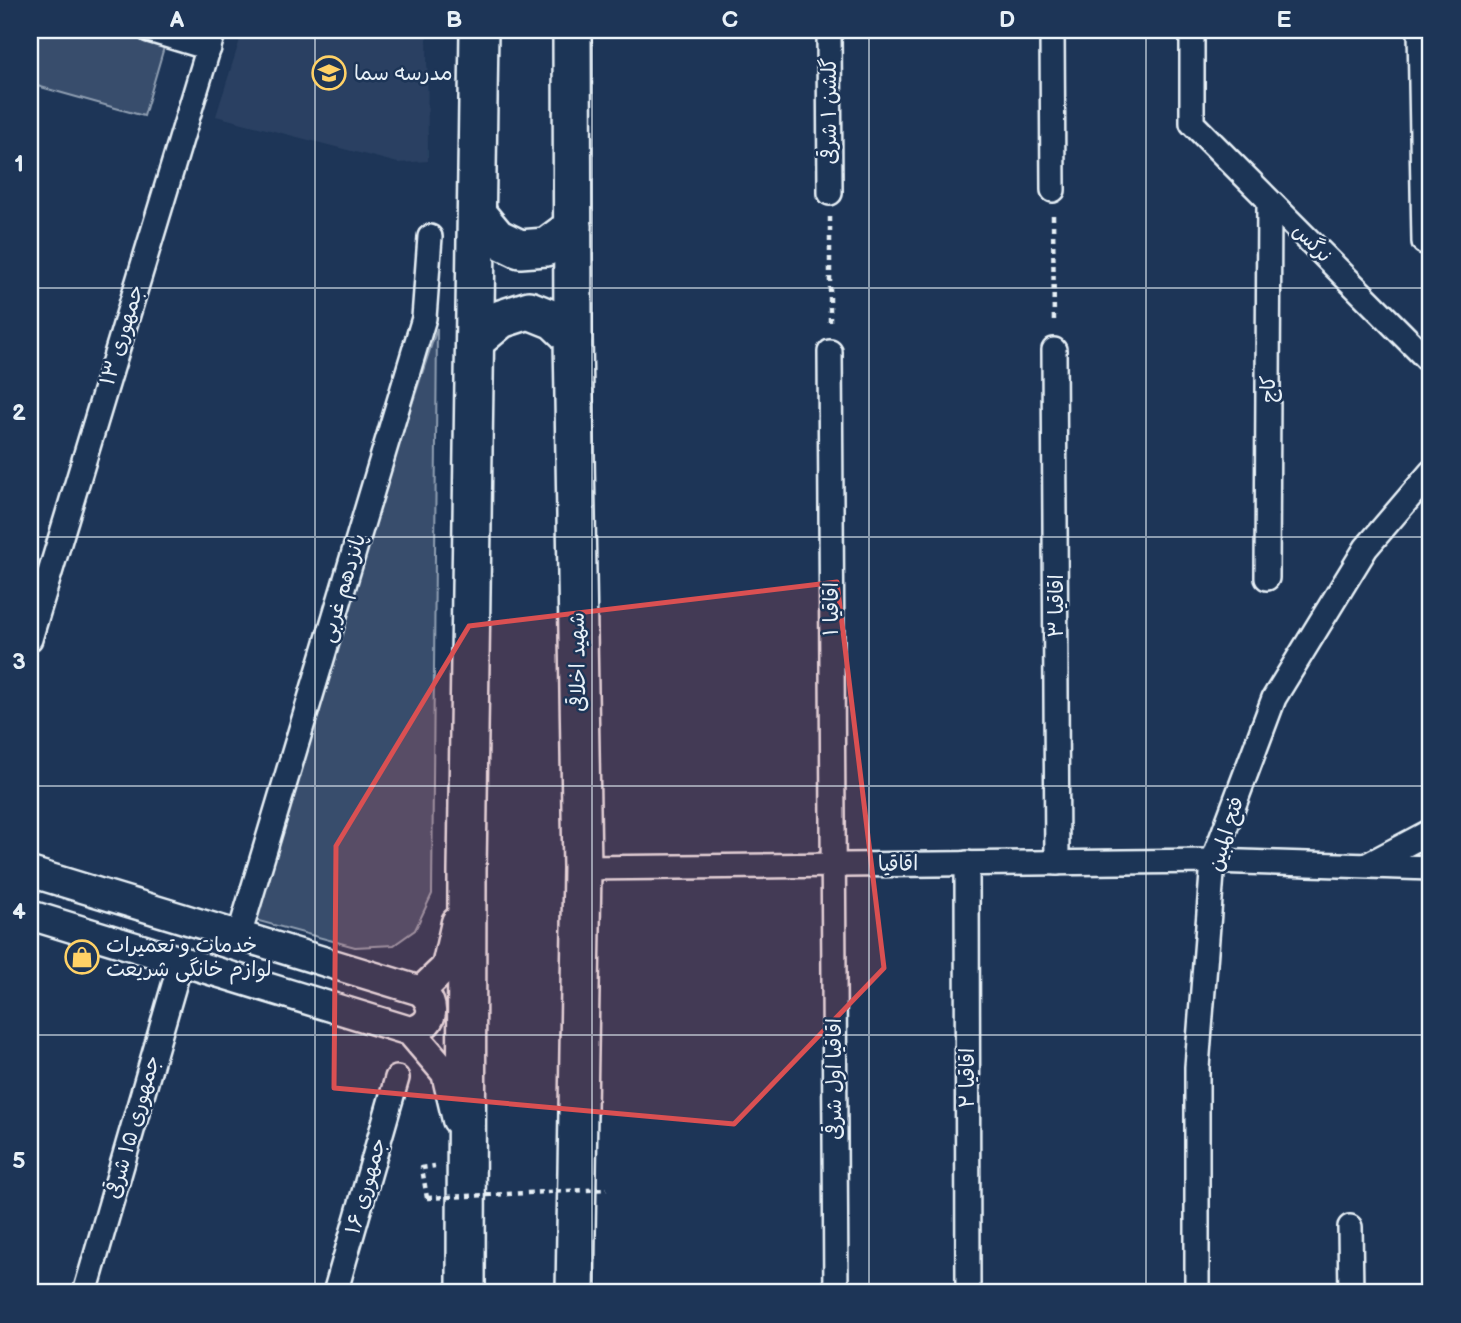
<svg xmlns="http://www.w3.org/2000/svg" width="1461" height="1323" font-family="'Balsamiq Sans','Playpen Sans Arabic',sans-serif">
<rect width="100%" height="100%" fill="#1d3557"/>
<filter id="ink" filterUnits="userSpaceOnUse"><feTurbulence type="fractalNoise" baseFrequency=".0143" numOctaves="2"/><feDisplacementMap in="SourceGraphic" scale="14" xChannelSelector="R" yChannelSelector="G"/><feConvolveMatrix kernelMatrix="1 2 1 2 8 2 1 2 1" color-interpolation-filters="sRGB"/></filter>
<g filter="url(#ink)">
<path fill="#2a4162" d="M 243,30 L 427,30 L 428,161 L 398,163 L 216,116 Z"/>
<g fill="#374d6c" stroke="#909fb2" stroke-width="2">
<path d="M 30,30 L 169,30 L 144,116 L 30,84 Z"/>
<path d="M 437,328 L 432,894 L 415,930 L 394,945 L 355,947 L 244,917 Z"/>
</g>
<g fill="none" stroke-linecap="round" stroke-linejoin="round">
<defs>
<g id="minor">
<path d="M 149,30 L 209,48"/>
<path d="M 829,30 L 830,193"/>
<path d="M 1052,30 L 1053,190"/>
<path d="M 1192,30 L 1192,123 L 1431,363"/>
<path d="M 1420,30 L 1424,242 L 1431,243"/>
<path d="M 1054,350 L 1057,863"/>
<path d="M 830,352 L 836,1293"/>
<path d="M 1267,578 L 1269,201"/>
<path d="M 30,639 L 214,30"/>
<path d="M 967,863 L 968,1293"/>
<path d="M 1369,864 L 1431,831"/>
<path d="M 582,868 L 1213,861 L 1431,868"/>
<path d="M 239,936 L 424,318 L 430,237"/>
<path d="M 1350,1227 L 1351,1293"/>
<path d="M 85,1293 L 181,961"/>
<path d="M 335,1293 L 397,1078"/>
<path d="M 1197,1293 L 1197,1067 L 1213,861 L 1274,698 L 1366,548 L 1431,472"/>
</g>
<g id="tertiary">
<path d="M 30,872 L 421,991 L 446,967 L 456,922"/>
<path d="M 30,915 L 410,1031 L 446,1073 L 457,1120"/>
<path d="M 410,1031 C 433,1026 438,1007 421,991"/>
</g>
<g id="primary">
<path d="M 572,30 L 573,338 L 582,868 L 575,1293"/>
<path d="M 477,214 L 497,238 L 520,249 L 546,247 L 573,227"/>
<path d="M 475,341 L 501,319 L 529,310 L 554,320 L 573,338"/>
<path d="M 466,1293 L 467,871 L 479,30"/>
</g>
</defs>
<use href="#minor" stroke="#e8f1f8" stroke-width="28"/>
<use href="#tertiary" stroke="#e8f1f8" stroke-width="33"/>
<use href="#primary" stroke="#e8f1f8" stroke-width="42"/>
<g stroke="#e8f1f8" stroke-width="4.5" stroke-dasharray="5 5" stroke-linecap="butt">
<path d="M 1053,215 L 1054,325"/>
<path d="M 830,217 L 830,327"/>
<path d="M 427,1198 L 422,1168 L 435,1166"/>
</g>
<use href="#minor" stroke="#1d3557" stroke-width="23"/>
<use href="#tertiary" stroke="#1d3557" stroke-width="28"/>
<use href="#primary" stroke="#1d3557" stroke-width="37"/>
<path stroke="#e8f1f8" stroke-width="4.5" stroke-dasharray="5 5" stroke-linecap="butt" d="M 427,1198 L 607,1189"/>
</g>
</g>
<path fill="#da5052" fill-opacity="0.2" stroke="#da5052" stroke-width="5" stroke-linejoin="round" d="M 837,582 L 884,968 L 734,1124 L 334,1088 L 336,846 L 469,626 Z"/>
<path fill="none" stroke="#e8f1f8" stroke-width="2" stroke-opacity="0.55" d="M 315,30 L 315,1293M 592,30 L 592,1293M 869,30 L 869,1293M 1146,30 L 1146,1293M 30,288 L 1431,288M 30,537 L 1431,537M 30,786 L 1431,786M 30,1035 L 1431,1035"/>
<defs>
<symbol id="school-ring" viewBox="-11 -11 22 22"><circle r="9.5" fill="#1d3557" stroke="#ffd166" stroke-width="1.5"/><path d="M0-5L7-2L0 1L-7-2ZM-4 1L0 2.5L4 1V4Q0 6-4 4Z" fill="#ffd166"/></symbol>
<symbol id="shop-ring" viewBox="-11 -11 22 22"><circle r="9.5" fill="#1d3557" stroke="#ffd166" stroke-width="1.5"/><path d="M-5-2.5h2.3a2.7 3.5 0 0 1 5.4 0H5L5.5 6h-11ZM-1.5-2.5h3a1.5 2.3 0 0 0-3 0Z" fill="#ffd166"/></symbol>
</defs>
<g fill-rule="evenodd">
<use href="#school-ring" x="310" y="54" width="38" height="38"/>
<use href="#shop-ring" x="63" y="938" width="38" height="38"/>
</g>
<g text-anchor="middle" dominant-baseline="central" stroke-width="5" stroke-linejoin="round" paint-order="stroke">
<g font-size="21" fill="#e8f1f8" stroke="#1d3557" text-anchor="start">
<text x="354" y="73">مدرسه سما</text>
<text x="106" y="945">خدمات و تعمیرات<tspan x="106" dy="24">لوازم خانگی شریعت</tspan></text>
</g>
<g font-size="21" fill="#e8f1f8" stroke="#1d3557">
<text transform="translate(829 111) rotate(-90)">گلشن ۱ شرقی</text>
<text transform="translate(1312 243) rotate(45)">نرگس</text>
<text transform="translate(122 335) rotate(-73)">جمهوری ۱۳</text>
<text transform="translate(1268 389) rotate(-90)">کاج</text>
<text transform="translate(343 588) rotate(-73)">پانزدهم غربی</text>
<text transform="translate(1056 606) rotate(-90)">اقاقیا ۳</text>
<text transform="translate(831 609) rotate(-90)">اقاقیا ۱</text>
<text transform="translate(578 662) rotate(-91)">شهید اخلاقی</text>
<text transform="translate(1226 834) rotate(-73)">فتح المبین</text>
<text transform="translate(898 864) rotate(-1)">اقاقیا</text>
<text transform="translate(967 1078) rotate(-90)">اقاقیا ۲</text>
<text transform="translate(834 1079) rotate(-90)">اقاقیا اول شرقی</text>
<text transform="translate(133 1127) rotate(-74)">جمهوری ۱۵ شرقی</text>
<text transform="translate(366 1186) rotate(-74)">جمهوری ۱۶</text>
</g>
</g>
<rect width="1461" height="1323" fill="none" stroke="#1d3557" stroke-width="77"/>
<rect x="38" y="38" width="1384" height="1246" fill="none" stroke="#e8f1f8" stroke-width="2.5"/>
<g font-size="23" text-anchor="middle" font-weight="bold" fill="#e8f1f8">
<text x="177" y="27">A</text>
<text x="454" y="27">B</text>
<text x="730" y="27">C</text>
<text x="1007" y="27">D</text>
<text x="1284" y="27">E</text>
<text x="19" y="171">1</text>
<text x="19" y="420">2</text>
<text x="19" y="669">3</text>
<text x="19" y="919">4</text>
<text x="19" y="1168">5</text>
</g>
</svg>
